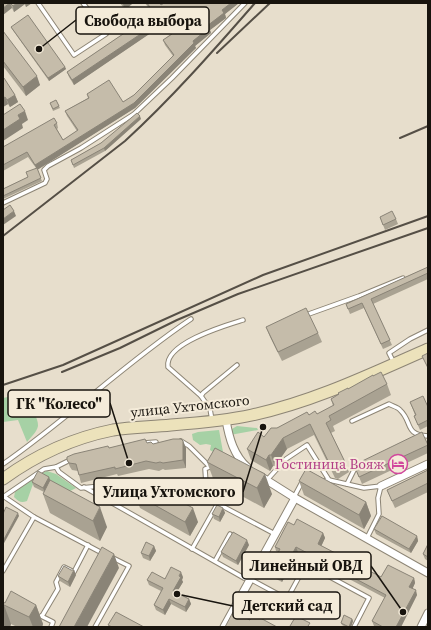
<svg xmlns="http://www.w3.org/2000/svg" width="431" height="630" font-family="'Source Serif 4',serif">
<rect width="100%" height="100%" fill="#e7decc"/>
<g fill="#a6d1a5">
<path d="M 22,394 C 27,402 39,417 38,426 C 37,432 30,438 27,442 L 18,420 L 3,422 L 3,398 Z"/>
<path d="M 237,426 L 257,428 L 258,430 L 230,435 L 232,429 Z"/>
<path d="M 219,430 L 223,452 L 215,453 L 210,450 L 211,445 L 206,444 L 200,445 L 193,440 L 192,434 L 198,432 Z"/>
<path d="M 47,471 L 56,474 L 76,488 L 55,499 L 40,475 L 33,484 L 27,501 C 21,503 19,502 14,497 L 15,492 L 40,474 Z"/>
</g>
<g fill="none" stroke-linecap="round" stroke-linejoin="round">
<defs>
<g id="lane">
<path d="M 38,3 L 74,55 L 106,34 L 83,3"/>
<path d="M 3,203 L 45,183 L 47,179 L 44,170 L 48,166 L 81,148 L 134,114 L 172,78 L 245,3"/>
<path d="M 306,315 L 359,296 L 403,278"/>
<path d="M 394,363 L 389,353 L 410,339 L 428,330"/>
<path d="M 201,396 L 168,367 C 164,343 227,325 243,320"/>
<path d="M 212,420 L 210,409 L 201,396 L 203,393 L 237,365"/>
<path d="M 352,421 L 389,404 C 392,406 398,407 400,410 C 413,422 404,435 428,436"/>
<path d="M 181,441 L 189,446 L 210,467"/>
<path d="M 144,443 L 156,442"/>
<path d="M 3,464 C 68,419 125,363 191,319"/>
<path d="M 212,466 L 205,469 L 207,498 L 275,534"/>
<path d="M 56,467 L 59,472 L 81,488 L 139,482 L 161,486 L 206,484"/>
<path d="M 267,480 L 286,459 L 307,445 L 329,480"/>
<path d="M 323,481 L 329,480 L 364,488 L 381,486 L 378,498 L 379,514 L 367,538"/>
<path d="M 347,484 L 354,470 L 359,468"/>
<path d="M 84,487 L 244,578 L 250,579 L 287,599 L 306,564 L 369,598 L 354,627"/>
<path d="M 3,496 L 34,517"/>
<path d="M 3,497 L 44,469 L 56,467 L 72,459"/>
<path d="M 294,497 L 302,482"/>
<path d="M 192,549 L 218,503"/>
<path d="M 215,561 L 230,534"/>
<path d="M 3,571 L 34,517 L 104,554"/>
<path d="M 41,616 L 53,622 L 51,627"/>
<path d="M 42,616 L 58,589 L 56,582 L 64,567 L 74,572 L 88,545"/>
<path d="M 95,627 L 129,566 L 113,558"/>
</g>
<g id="street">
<path d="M 226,420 C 229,438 234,456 248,468"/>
<path d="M 260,476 L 295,498 L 428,573"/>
<path d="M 381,486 L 428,464"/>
<path d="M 224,627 L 295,498"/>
<path d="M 421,627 L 428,613"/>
</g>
<path id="secondary" d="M 3,479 C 36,455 73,438 113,430 C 132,427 152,427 171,425 C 198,423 225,421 252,415 C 313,402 371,374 428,349"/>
</defs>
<use href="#lane" stroke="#8d8575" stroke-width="5.5"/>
<use href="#street" stroke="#8d8575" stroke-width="9"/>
<use href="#secondary" stroke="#8d8575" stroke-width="13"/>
<use href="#lane" stroke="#fff" stroke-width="3.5"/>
<use href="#street" stroke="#fff" stroke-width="7"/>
<use href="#secondary" stroke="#ece2bb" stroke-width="11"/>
<g stroke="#554f46" stroke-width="2">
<path d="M 217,53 L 270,3"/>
<path d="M 400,138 L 428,126"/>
<path d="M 3,236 L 125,141 C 172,98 214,50 255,3"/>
<path d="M 62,372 L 120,348 L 177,320 L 238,294 L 428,228"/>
<path d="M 3,385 L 63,365 L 263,275 L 428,216"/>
</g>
</g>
<g fill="#a9a292">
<path d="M 3,3 L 32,3 L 26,7 L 25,4 L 14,12 L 12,8 Z"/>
<path d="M 120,3 L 133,3 L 125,10 Z"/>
<path d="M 145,3 L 160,3 L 161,5 L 164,3 L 239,3 L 225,14 L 226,18 L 210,30 L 211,33 L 195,46 L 196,48 L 135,108 L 37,170 L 42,181 L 3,199 L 3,189 L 28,177 L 36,168 L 28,157 L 3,171 L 3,147 L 57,123 L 58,128 L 57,129 L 63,140 L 77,131 L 67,116 L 65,111 L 88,98 L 87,94 L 123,102 L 134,95 L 173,56 L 165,45 L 163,40 L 171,34 L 165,26 L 163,28 L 161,26 L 74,85 L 69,77 L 67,72 L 153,14 Z"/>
<path d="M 11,27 L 65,67 L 66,69 L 49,81 L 12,29 Z"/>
<path d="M 3,31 L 40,85 L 26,96 L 3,66 Z"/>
<path d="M 3,79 L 15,95 L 18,102 L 10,107 L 8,104 L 3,107 Z"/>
<path d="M 56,100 L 60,108 L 53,111 L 50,103 Z"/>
<path d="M 141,119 L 105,151 L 74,168 L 71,160 L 101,143 Z"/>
<path d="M 380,217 L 396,219 L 398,224 L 385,230 Z"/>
<path d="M 428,267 L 428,279 L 373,304 L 392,345 L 383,349 L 364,308 L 350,314 L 346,304 Z"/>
<path d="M 266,327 L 318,333 L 322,342 L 282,361 L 270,337 Z"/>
<path d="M 373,376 L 387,384 L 391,395 L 333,426 L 335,431 L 331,433 L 345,462 L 349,472 L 338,479 L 335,478 L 314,435 L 287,449 L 275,466 L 273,466 L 270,471 L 251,460 L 247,449 L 264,437 L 277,428 L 309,415 L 317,414 L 333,406 L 331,399 Z"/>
<path d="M 410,402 L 428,407 L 428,426 L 420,430 L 414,416 L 415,415 Z"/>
<path d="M 183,441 L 186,448 L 186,468 L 165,470 L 163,469 L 159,471 L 149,469 L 118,476 L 117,474 L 81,483 L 78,471 L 72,470 L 70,467 L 67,460 L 109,448 L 147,443 L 153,444 Z"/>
<path d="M 428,445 L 428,453 L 362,484 L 354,465 Z"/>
<path d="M 207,462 L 272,494 L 264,508 L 214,481 Z"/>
<path d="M 428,470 L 428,492 L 395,508 L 387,490 Z"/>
<path d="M 50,480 L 107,527 L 100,541 L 50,513 L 43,494 L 44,492 L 34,487 L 32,482 Z"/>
<path d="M 299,481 L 366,502 L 371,516 L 364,529 L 304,495 Z"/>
<path d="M 135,494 L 198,522 L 190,536 L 140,508 Z"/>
<path d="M 223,508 L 225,513 L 220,522 L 214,519 L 212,514 Z"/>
<path d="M 294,525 L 323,533 L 325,538 L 321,546 L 381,577 L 414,578 L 415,583 L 412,589 L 417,595 L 401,627 L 376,627 L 374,626 L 372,621 L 385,598 L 298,552 L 282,582 L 270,576 L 268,571 L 278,552 L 276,551 L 275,547 Z"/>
<path d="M 374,529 L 417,536 L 418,541 L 411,553 L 376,534 Z"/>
<path d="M 428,544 L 428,561 L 425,559 L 423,554 Z"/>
<path d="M 249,545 L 238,565 L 223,557 L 221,552 Z"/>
<path d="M 154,546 L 156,551 L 150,561 L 143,558 L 141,553 Z"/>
<path d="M 71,570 L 74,570 L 76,575 L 70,587 L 60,581 L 58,576 Z"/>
<path d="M 183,577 L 182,580 L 183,582 L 177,592 L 189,599 L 191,604 L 186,612 L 171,604 L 165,615 L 156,610 L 154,605 L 161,591 L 149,585 L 147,580 Z"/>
<path d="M 3,602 L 5,603 L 36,605 L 43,624 L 42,627 L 17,627 L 11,624 L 10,627 L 3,627 Z"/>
<path d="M 352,619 L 353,621 L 351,627 L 346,627 L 342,625 L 341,623 Z"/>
</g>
<g fill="#8a8477">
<path d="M 10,3 L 12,8 L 3,15 L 3,8 Z"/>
<path d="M 17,3 L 24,3 L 25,4 L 14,12 L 13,6 Z"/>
<path d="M 25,3 L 32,3 L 26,7 Z"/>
<path d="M 125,3 L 133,3 L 125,10 L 123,4 Z"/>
<path d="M 231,3 L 239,3 L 225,14 L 226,18 L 210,30 L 211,33 L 195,46 L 196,48 L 135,108 L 37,170 L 35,165 L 134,103 L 193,41 L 222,10 Z"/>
<path d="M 160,21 L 161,26 L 74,85 L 72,80 Z"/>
<path d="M 163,21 L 165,26 L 163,28 L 161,23 Z"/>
<path d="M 65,67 L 66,69 L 49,81 L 48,78 Z"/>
<path d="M 37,76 L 40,85 L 26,96 L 23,87 Z"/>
<path d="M 15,95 L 18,102 L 10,107 L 7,100 Z"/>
<path d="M 5,97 L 8,104 L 3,107 L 3,98 Z"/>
<path d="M 25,111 L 28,120 L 22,124 L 23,128 L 3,141 L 3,130 L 18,115 Z"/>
<path d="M 140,116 L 141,119 L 105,151 L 104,148 Z"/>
<path d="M 14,211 L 16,216 L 3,225 L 3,219 Z"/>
<path d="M 283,438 L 287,449 L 275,466 L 271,455 Z"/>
<path d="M 183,441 L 186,448 L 186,468 L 183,460 Z"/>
<path d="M 269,455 L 273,466 L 270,471 L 266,460 Z"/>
<path d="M 265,474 L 272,494 L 264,508 L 257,488 Z"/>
<path d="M 49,477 L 51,482 L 45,493 L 43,488 Z"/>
<path d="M 366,502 L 371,516 L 364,529 L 359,515 Z"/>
<path d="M 100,507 L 107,527 L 100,541 L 93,521 Z"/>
<path d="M 193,508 L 198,522 L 190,536 L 185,522 Z"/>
<path d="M 223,508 L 225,513 L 220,522 L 219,517 Z"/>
<path d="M 18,513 L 19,516 L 3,545 L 3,541 Z"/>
<path d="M 323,533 L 325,538 L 320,549 L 318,544 Z"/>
<path d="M 417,536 L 418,541 L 411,553 L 409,549 Z"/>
<path d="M 247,540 L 249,545 L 238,565 L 236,561 Z"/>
<path d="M 154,546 L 156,551 L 150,561 L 149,556 Z"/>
<path d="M 296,547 L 298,552 L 282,582 L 280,577 Z"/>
<path d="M 114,554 L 119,568 L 87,627 L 74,627 Z"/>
<path d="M 74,570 L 76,575 L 70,587 L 68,582 Z"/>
<path d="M 181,572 L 183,577 L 182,580 L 183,582 L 175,595 L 173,591 Z"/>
<path d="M 414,578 L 415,583 L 411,592 L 409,587 Z"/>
<path d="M 416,590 L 417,595 L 401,627 L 396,627 Z"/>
<path d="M 169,599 L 171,604 L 165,615 L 163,610 Z"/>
<path d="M 189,599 L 191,604 L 186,612 L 185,607 Z"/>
<path d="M 4,605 L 11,624 L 10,627 L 3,627 L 3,607 Z"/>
<path d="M 36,605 L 43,624 L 42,627 L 33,627 L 29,617 Z"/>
<path d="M 352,619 L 353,621 L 351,627 L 349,627 Z"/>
</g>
<g fill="#c5bcaa" stroke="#8a8477">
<path d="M 3,3 L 17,3 L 13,6 L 10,3 L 3,8 Z"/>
<path d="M 147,3 L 160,3 L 161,5 L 164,3 L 231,3 L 222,10 L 224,13 L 207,26 L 209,28 L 193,41 L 194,43 L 134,103 L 35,165 L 27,152 L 3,165 L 3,147 L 54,118 L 57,123 L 54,125 L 63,140 L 78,130 L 65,111 L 89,98 L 87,94 L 109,80 L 123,102 L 134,95 L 174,55 L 163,40 L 172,34 L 163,21 L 161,23 L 160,21 L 72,80 L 67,72 L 154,13 Z"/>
<path d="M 28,15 L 65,67 L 48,78 L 11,27 Z"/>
<path d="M 3,31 L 37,76 L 23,87 L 3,61 Z"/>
<path d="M 4,78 L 15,95 L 7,100 L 5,97 L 3,98 L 3,79 Z"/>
<path d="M 56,100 L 59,106 L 53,109 L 50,103 Z"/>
<path d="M 20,104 L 25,111 L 18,115 L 20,119 L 3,130 L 3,115 Z"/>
<path d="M 137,113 L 140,116 L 104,148 L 73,165 L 71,160 L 101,143 Z"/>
<path d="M 37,168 L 41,178 L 3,196 L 3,189 L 28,177 L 26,172 Z"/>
<path d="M 10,205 L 14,211 L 3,219 L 3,210 Z"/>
<path d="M 392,211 L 396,219 L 383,225 L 380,217 Z"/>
<path d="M 428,267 L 428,273 L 371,299 L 390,340 L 381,344 L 362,303 L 348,309 L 346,304 Z"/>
<path d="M 306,308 L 318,333 L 278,352 L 266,327 Z"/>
<path d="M 428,353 L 428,368 L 422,356 Z"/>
<path d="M 381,372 L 387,384 L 329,416 L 331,420 L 326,423 L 345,462 L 334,468 L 331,467 L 310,424 L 283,438 L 271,455 L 269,455 L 266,460 L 247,449 L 258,432 L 264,437 L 271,428 L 277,428 L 307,412 L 309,415 L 315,411 L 317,414 L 334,405 L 331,399 L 339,394 L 338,393 L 348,388 L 348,389 L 373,375 L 373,376 Z"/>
<path d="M 423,396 L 428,407 L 428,420 L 418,425 L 414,416 L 416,415 L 410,402 Z"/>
<path d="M 422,432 L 428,445 L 359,477 L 354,465 Z"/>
<path d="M 145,439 L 147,443 L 151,442 L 153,444 L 173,439 L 181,439 L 183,441 L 183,460 L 163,463 L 160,462 L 156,463 L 146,461 L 115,469 L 115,467 L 79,475 L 76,464 L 69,463 L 67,460 L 67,457 L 74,454 L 108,446 L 109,448 Z"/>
<path d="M 215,448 L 265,474 L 257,488 L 207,462 Z"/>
<path d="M 306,469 L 366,502 L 359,515 L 299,481 Z"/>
<path d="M 428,470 L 428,483 L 392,501 L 387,490 Z"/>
<path d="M 38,471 L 49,477 L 43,488 L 32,482 Z"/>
<path d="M 50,480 L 100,507 L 93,521 L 43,494 Z"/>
<path d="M 142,481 L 193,508 L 185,522 L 135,494 Z"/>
<path d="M 217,505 L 223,508 L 219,517 L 212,514 Z"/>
<path d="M 6,507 L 18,513 L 3,541 L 3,514 Z"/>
<path d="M 382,516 L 417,536 L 409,549 L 374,529 Z"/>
<path d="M 297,519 L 323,533 L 318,544 L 381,577 L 388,565 L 414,578 L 409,587 L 416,590 L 396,627 L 383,627 L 372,621 L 386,595 L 296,547 L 280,577 L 268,571 L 280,549 L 275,547 L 288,522 L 294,525 Z"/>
<path d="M 233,532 L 247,540 L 236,561 L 221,552 Z"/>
<path d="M 146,542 L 154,546 L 149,556 L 141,553 Z"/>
<path d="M 428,544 L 428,557 L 423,554 Z"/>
<path d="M 102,547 L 114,554 L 74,627 L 59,627 Z"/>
<path d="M 64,566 L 71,570 L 74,570 L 68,582 L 58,576 Z"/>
<path d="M 171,567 L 181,572 L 179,576 L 181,577 L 173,591 L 189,599 L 185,607 L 169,599 L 163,610 L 154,605 L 163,588 L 147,580 L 152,572 L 165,579 Z"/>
<path d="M 11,591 L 36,605 L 29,617 L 4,605 L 3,607 L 3,602 L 5,603 Z"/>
<path d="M 116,612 L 144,627 L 112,627 L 108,625 Z"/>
<path d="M 233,612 L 250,620 L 253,614 L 277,627 L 225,627 Z"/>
<path d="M 344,615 L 352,619 L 349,627 L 341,623 Z"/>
<path d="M 296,616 L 310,623 L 308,626 L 311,627 L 291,627 L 290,626 Z"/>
</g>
<defs>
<symbol id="hotel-ring" viewBox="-11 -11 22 22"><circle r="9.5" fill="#f4ebd9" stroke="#d1479c" stroke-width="1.5"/><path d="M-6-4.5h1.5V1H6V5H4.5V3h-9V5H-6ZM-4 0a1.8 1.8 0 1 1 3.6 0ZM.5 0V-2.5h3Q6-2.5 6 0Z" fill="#d1479c"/></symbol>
</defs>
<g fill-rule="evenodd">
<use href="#hotel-ring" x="387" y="453" width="22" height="22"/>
</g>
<g text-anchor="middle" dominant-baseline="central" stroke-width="4" stroke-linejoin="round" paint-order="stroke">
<g font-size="14" fill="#18140e" stroke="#f4ebd9">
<text transform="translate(190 406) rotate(-6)">улица Ухтомского</text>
</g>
<g font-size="14" fill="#b23c85" stroke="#f4ebd9" text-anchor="end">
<text x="384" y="464">Гостиница Вояж</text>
</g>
</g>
<path fill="none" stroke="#18140e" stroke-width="1.5" d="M39 49L76 20M129 463L110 403M263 427L243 492M403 612L371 566M177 594L233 606"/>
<g fill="#18140e" stroke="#f4ebd9" stroke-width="1.5">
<circle cx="39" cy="49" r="4"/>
<circle cx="129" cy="463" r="4"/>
<circle cx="263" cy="427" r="4"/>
<circle cx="403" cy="612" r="4"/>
<circle cx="177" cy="594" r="4"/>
</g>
<g fill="#f4ebd9" stroke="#18140e" stroke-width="1.5">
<rect x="76" y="7" width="133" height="27" rx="4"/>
<rect x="8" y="390" width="102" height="27" rx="4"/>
<rect x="94" y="478" width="149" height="27" rx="4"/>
<rect x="242" y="552" width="129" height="27" rx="4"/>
<rect x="233" y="592" width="107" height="27" rx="4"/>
</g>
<g font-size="15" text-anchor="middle" font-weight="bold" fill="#18140e">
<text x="143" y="26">Свобода выбора</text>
<text x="59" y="409">ГК "Колесо"</text>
<text x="169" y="497">Улица Ухтомского</text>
<text x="306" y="571">Линейный ОВД</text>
<text x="287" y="611">Детский сад</text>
</g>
<rect width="431" height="630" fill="none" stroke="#18140e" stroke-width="8"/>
</svg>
